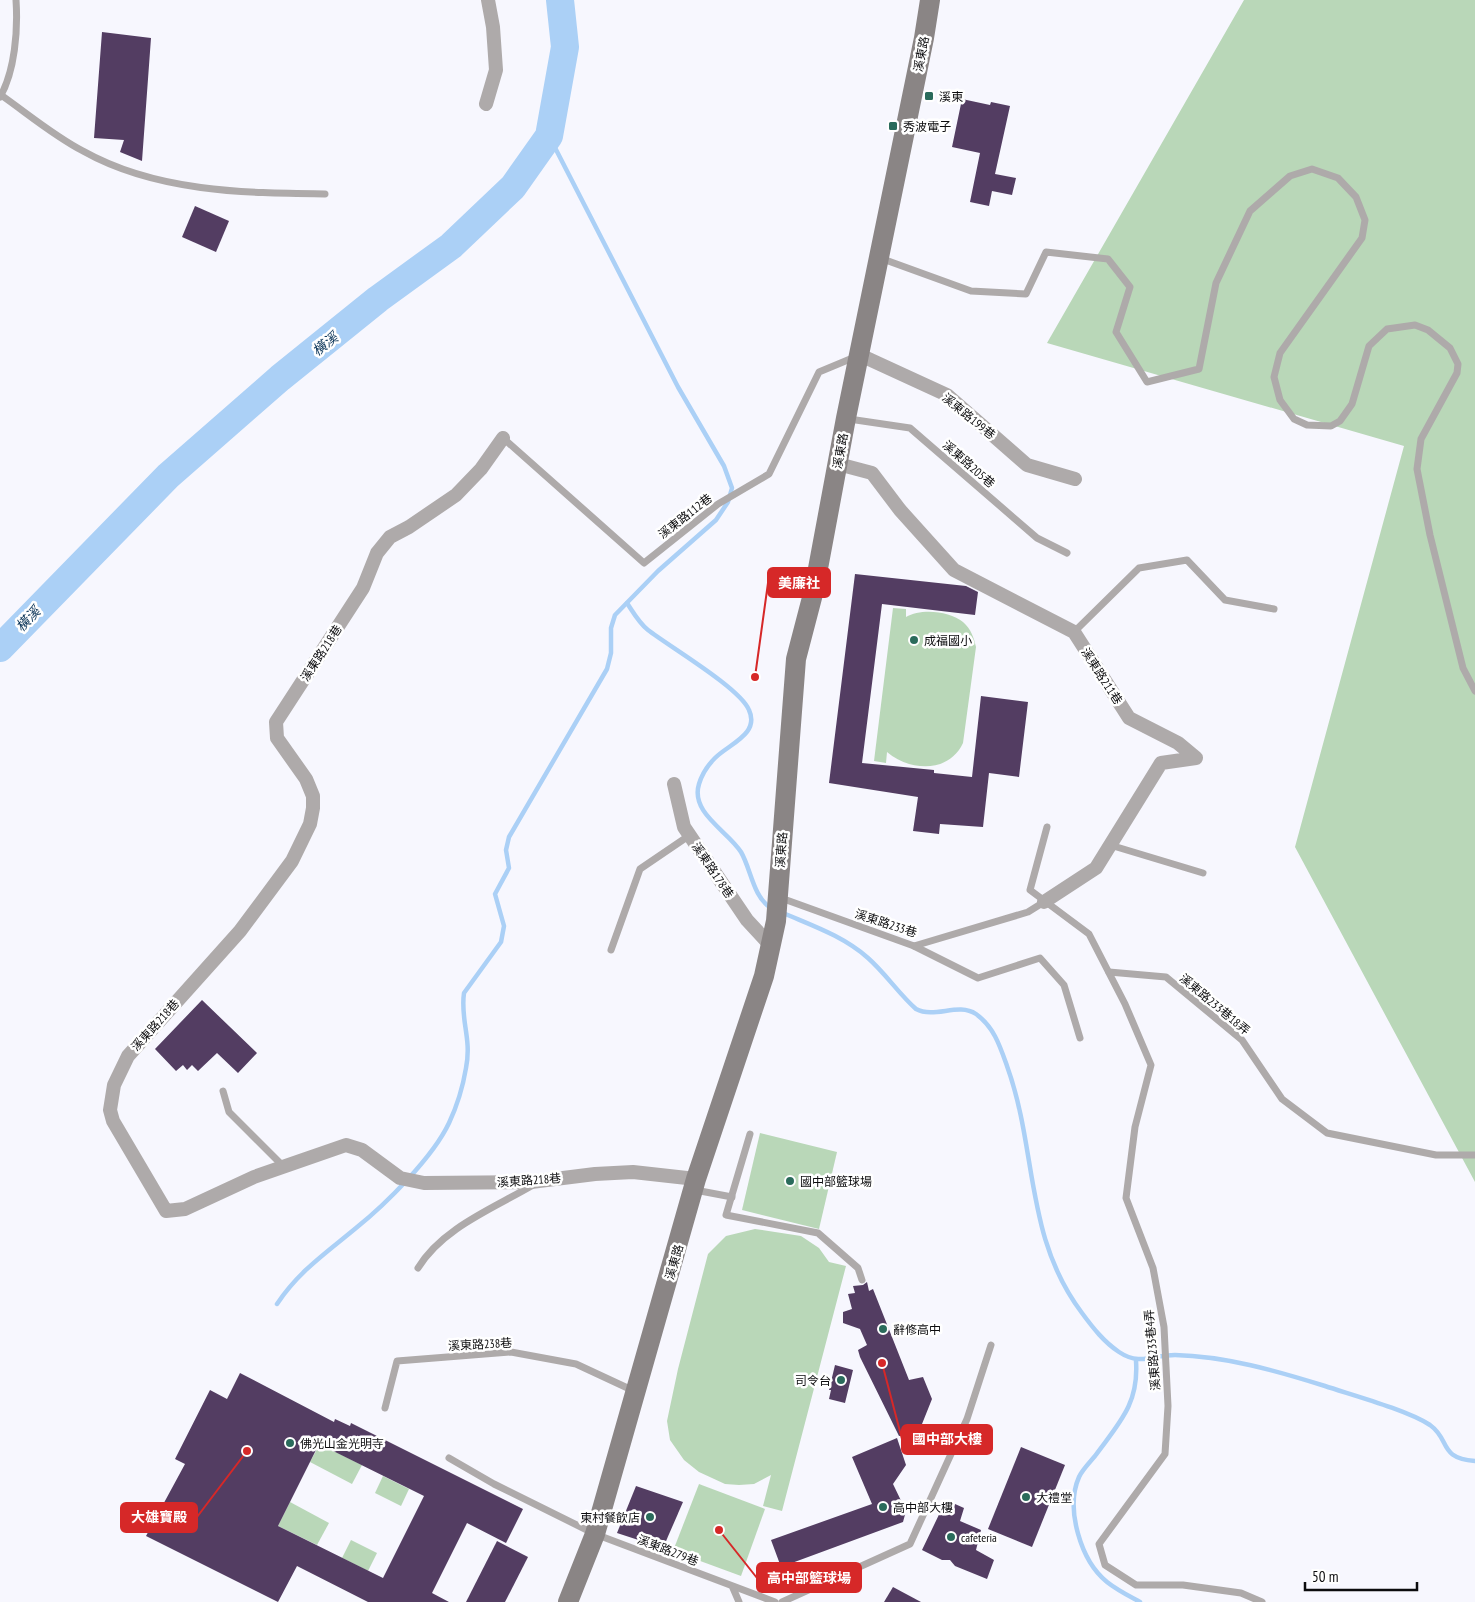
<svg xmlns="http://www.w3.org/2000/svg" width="1475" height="1602" font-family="'PT Sans Narrow','Noto Sans TC',sans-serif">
<rect width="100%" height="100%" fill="#f7f7fe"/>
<g fill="#b9d7b8">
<path d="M 1244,0 L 1475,0 L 1475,1182 L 1295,847 L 1404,446 L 1047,343 Z"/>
<path d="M 893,608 L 906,609 L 906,617 C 921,608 950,611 963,622 C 971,629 974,638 976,647 L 963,743 C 949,773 911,772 887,752 L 886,763 L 874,761 Z"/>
<path d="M 760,1133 L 837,1152 L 819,1229 L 742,1210 Z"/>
<path d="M 755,1229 L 801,1236 L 819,1248 L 829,1262 L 846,1266 L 782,1511 L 763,1506 L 771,1475 L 754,1484 L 739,1485 L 725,1484 L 699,1472 L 684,1460 L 670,1440 L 667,1421 L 678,1369 L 708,1254 L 726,1236 Z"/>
<path d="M 320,1444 L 362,1465 L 352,1484 L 310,1462 Z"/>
<path d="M 383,1476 L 409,1489 L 401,1506 L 375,1493 Z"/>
<path d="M 699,1484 L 765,1509 L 741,1576 L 673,1551 Z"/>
<path d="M 290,1502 L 329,1523 L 317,1545 L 278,1526 Z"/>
<path d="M 351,1540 L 377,1553 L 368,1571 L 342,1558 Z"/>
</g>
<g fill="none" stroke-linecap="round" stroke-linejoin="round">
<g stroke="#abd0f6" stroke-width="4.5">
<path d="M 627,603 C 633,612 639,623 648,630 C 670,647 740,688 749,710 C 760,734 729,744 715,758 C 708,765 702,774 699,784 C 690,813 728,831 741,852 C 751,869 753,897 771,908"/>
<path d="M 783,913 C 813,926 843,936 868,958 C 886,974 899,994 916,1009 C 935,1019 958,1002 976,1014 C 994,1027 1000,1046 1007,1066 C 1038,1152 1024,1236 1082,1313 C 1093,1328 1104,1342 1119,1352 C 1140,1366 1153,1355 1175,1355 C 1225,1356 1277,1371 1325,1386 C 1352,1395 1407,1410 1430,1425 C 1451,1440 1438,1458 1475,1461"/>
<path d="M 277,1304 C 299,1271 326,1253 356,1228 C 386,1204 433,1157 449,1123 C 457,1106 463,1086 466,1068 C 472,1038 460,1020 464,993 L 501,942 L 504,926 L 495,894 L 509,868 L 506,850 L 509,837 L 607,669 L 611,653 L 611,628 L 615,615 L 658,571 L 716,520 L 728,502 L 732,488 L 724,466 L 678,387 L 549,136"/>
<path d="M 1136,1361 C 1139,1404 1119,1423 1095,1456 C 1090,1462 1082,1470 1079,1477 C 1065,1509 1081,1561 1107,1582 C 1117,1590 1129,1596 1140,1602"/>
</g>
<path stroke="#abd0f6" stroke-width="28" d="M 0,648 L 168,476 L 280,378 L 378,299 L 451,246 L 513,187 L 549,136 L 565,47 L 560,0"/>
</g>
<g fill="#533d62" fill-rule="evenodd">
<path d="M 102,32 L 151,38 L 142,161 L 120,152 L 124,140 L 94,138 Z"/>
<path d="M 962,99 L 990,105 L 991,102 L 1010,106 L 995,174 L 1016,178 L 1012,195 L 992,191 L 989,206 L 970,202 L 980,153 L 952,147 Z"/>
<path d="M 195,206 L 229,221 L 216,252 L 182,237 Z"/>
<path d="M 855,574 L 966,586 L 978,592 L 975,615 L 882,604 L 862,763 L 934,770 L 934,773 L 972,777 L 981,696 L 1028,702 L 1019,777 L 989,773 L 983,827 L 940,824 L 939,834 L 913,831 L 918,797 L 829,783 Z"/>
<path d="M 202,1000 L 257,1053 L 238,1073 L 217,1053 L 198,1071 L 192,1065 L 187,1070 L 183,1065 L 176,1071 L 155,1049 Z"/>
<path d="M 867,1282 L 869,1291 L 873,1289 L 909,1380 L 923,1377 L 932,1399 L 918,1434 L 899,1436 L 860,1357 L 858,1350 L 867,1345 L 860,1329 L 843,1323 L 843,1312 L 852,1309 L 848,1294 L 855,1293 L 853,1286 L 863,1285 Z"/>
<path d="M 835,1365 L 853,1370 L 845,1403 L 829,1399 L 831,1390 L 829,1390 Z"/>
<path d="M 240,1373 L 334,1422 L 335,1419 L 350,1426 L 351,1423 L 523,1509 L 506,1543 L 467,1523 L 432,1593 L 449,1602 L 368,1602 L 297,1566 L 278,1602 L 146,1536 L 185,1464 L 175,1459 L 210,1390 L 227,1399 ZM 319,1444 L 424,1496 L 383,1578 L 278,1526 Z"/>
<path d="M 897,1438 L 906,1465 L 893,1484 L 906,1511 L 903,1522 L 781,1567 L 771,1540 L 872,1504 L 852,1457 Z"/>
<path d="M 1021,1447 L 1065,1465 L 1032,1547 L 988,1529 Z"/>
<path d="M 636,1486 L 683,1502 L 663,1548 L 617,1533 Z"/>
<path d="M 946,1500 L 964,1508 L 960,1521 L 981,1530 L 976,1550 L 994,1560 L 987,1579 L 955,1566 L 950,1560 L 942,1560 L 922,1550 Z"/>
<path d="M 497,1541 L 528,1557 L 505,1602 L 466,1602 Z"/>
<path d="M 893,1587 L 921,1602 L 884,1602 Z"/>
</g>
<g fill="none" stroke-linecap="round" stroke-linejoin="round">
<g stroke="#aeaaaa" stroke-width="7">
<path d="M 1,95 C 28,114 54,136 83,151 C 156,192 244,193 325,194"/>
<path d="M 0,97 C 15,71 18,30 16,0"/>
<path d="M 880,258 L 971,291 L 1026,294 L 1046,252 L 1108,259 L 1130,287 L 1116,332 L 1147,382 L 1199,369 L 1216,283 L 1250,211 L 1290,176 L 1312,169 L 1338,178 L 1356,197 L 1365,220 L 1362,238 L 1280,353 L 1274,377 L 1280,400 L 1294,419 L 1307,425 L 1331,426 L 1340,421 L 1352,404 L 1369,346 L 1387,329 L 1415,325 L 1428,330 L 1450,348 L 1458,364 L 1457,373 L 1421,439 L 1417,469 L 1430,535 L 1463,668 L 1475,691"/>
<path d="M 849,419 L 910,428 L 1037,538 L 1067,553"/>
<path d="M 503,438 L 644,563 L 718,504 L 769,474 L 819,372 L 855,357"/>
<path d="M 1074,632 L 1139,568 L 1187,560 L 1225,600 L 1274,609"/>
<path d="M 1047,827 L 1030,890 L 1089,934 L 1125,1004 L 1151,1065 L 1135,1127 L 1126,1198 L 1153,1268 L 1164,1327 L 1168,1406 L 1165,1454 L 1099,1544 L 1105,1565 L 1136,1585 L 1183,1585 L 1241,1593 L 1262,1602"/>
<path d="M 1110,845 L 1203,873"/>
<path d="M 781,898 L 914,946 L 1028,912 L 1044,902"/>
<path d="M 914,946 L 978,978 L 1040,958 L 1064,985 L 1080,1038"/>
<path d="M 611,950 L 640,869 L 690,835"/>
<path d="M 1109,972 L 1166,977 L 1242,1040 L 1282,1099 L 1327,1133 L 1436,1155 L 1475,1155"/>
<path d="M 223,1091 L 229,1112 L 283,1166"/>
<path d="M 750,1134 L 726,1215 L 818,1233 L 858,1268 L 862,1280"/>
<path d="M 695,1190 L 732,1197"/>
<path d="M 418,1268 C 442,1228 494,1208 533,1185"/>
<path d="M 385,1408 L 397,1361 L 511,1352 L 576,1364 L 634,1391"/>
<path d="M 449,1458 L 494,1484 L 595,1534 L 775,1602"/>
<path d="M 733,1588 L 739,1602"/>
<path d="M 782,1602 L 910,1544 L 967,1419 L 991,1345"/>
</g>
<g stroke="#aeaaaa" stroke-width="14">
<path d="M 486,104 L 496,70 L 493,27 L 488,0"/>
<path d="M 860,355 L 947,395 L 1027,465 L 1075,479"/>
<path d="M 503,438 L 481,469 L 456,495 L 409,527 L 390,537 L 377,553 L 363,588 L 276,722 L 277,738 L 306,779 L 313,796 L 313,808 L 310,824 L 292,861 L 240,931 L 128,1056 L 114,1085 L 110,1110 L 113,1121 L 166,1211 L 185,1209 L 254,1177 L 346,1145 L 362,1150 L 400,1178 L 424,1183 L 531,1182 L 595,1174 L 633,1172 L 696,1179"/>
<path d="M 838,464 L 872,473 L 900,510 L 954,570 L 1074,632 L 1129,718 L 1178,743 L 1196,758 L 1161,763 L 1096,868 L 1044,902"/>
<path d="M 674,784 L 684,827 L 747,920 L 771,946"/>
</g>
<path stroke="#8a8585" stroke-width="20" d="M 568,1602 L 595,1534 L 696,1179 L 764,976 L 776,921 L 796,659 L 814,590 L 846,418 L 924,38 L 930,0"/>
</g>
<g fill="#2a6b5b" stroke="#fff" stroke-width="2">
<rect x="924" y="91" width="10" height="10" rx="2.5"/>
<rect x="888" y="121" width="10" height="10" rx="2.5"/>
<circle cx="914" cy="640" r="5"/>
<circle cx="790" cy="1181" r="5"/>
<circle cx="883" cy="1329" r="5"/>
<circle cx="841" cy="1380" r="5"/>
<circle cx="290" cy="1443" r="5"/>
<circle cx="1026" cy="1497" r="5"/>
<circle cx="883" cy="1507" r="5"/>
<circle cx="650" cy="1517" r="5"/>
<circle cx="951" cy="1537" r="5"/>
</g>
<g text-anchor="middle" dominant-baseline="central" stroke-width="5" stroke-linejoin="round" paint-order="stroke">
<g font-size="12" fill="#0c0c0e" stroke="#fff">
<text transform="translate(921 54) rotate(-79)">溪東路</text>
<text transform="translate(969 416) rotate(39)">溪東路199巷</text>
<text transform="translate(840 451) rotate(-80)">溪東路</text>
<text transform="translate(969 464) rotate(41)">溪東路205巷</text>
<text transform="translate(685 516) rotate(-38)">溪東路112巷</text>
<text transform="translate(321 653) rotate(-57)">溪東路218巷</text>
<text transform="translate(1102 676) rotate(57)">溪東路211巷</text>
<text transform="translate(781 850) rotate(-86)">溪東路</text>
<text transform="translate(713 870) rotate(56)">溪東路178巷</text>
<text transform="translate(886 923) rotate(18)">溪東路233巷</text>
<text transform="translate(1215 1004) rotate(40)">溪東路233巷18弄</text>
<text transform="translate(155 1025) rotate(-48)">溪東路218巷</text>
<text transform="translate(529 1180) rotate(-4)">溪東路218巷</text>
<text transform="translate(674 1262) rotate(-74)">溪東路</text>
<text transform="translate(480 1344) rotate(-3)">溪東路238巷</text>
<text transform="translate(1152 1350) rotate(-95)">溪東路233巷4弄</text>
<text transform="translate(668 1550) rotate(21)">溪東路279巷</text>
</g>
<g font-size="12" fill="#0c0c0e" stroke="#fff" text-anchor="start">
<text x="939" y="96">溪東</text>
<text x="903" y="126">秀波電子</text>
<text x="924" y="640">成福國小</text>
<text x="800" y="1181">國中部籃球場</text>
<text x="893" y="1329">辭修高中</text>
<text x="831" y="1380" text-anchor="end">司令台</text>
<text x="300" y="1443">佛光山金光明寺</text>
<text x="1036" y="1497">大禮堂</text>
<text x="893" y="1507">高中部大樓</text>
<text x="640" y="1517" text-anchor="end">東村餐飲店</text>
<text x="961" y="1537">cafeteria</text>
</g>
<g font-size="14" font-style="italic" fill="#0f385b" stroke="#fff">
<text transform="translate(325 344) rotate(-38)">橫溪</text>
<text transform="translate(28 619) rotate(-46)">橫溪</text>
</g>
</g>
<path fill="none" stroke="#d62828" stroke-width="2" d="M755 677L768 583M882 1363L902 1439M247 1451L197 1517M719 1530L757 1578"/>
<g fill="#d62828" stroke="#fff" stroke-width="2">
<circle cx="755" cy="677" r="5"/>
<circle cx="882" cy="1363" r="5"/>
<circle cx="247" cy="1451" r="5"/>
<circle cx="719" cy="1530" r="5"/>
</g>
<g fill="#d62828" stroke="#d62828" stroke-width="2">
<rect x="768" y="568" width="62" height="29" rx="5"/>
<rect x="902" y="1425" width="90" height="29" rx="5"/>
<rect x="121" y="1503" width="76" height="29" rx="5"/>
<rect x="757" y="1563" width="104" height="29" rx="5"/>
</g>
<g font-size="14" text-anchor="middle" font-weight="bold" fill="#fff">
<text x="799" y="588">美廉社</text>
<text x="947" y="1444">國中部大樓</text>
<text x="159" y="1522">大雄寶殿</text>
<text x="809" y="1583">高中部籃球場</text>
</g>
<path d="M1305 1582v8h112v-8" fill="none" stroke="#0c0c0e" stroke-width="2.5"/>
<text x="1312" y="1582" font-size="15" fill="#0c0c0e" stroke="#ffffff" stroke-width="4" paint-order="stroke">50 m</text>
</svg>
